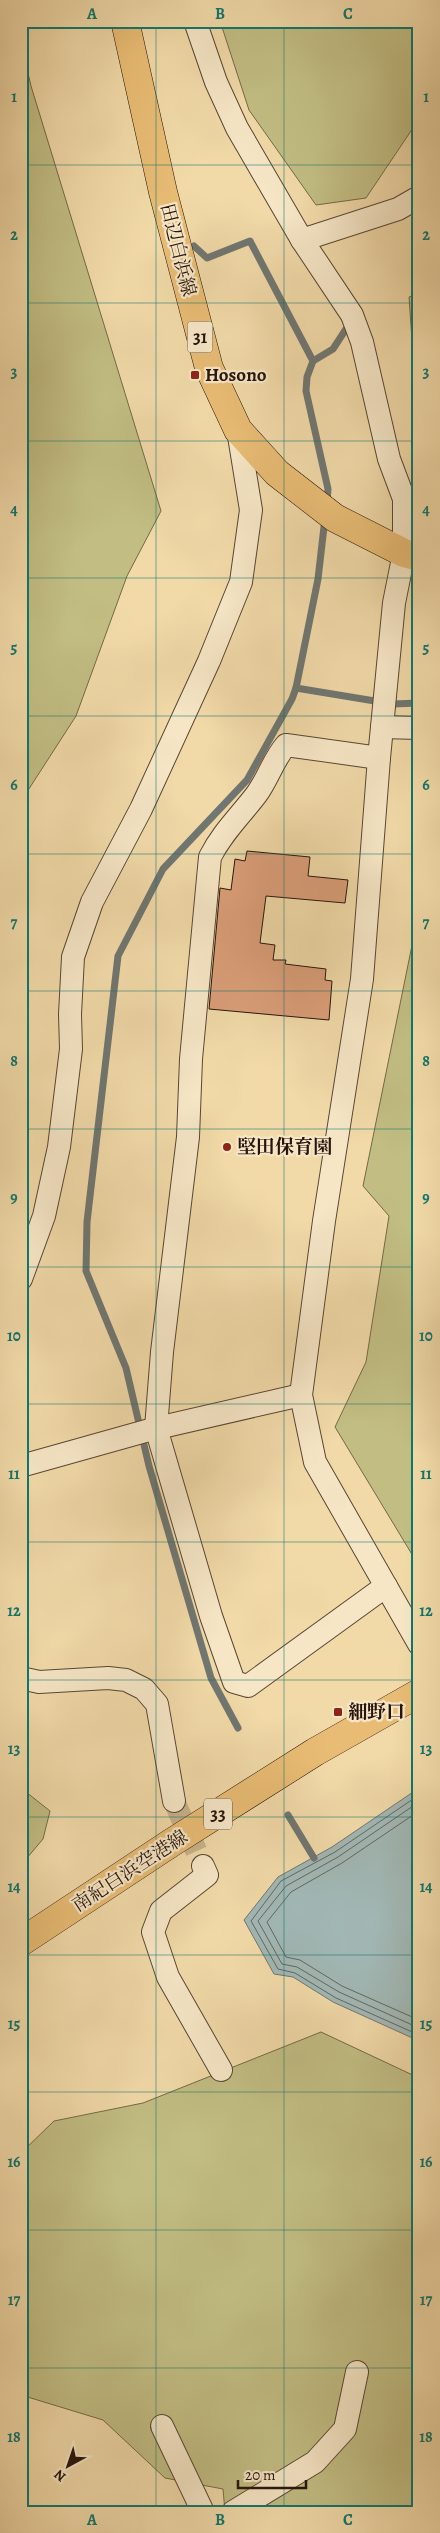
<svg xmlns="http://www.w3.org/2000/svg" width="440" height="2533" font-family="Alegreya,'Noto Serif JP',serif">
<rect width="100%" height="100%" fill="#f1d9a8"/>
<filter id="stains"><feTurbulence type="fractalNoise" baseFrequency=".004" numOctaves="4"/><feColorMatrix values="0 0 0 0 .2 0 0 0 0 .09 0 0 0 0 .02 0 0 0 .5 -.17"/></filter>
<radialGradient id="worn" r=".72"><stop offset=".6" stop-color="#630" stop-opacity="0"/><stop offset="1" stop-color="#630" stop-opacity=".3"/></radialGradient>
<g fill="#c1bd83" stroke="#746948">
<path d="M 220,21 L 419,21 L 419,119 L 366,198 L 316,205 L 249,110 Z"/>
<path d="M 21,43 L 31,86 L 161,511 L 127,576 L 76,716 L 25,795 L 21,794 Z"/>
<path d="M 419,293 L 419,441 L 409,297 Z"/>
<path d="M 419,911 L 419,1566 L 335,1427 L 366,1362 L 389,1216 L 363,1186 Z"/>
<path d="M 21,1788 L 50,1811 L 43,1839 L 21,1865 Z"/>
<path d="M 321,2032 L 419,2078 L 419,2512 L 225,2512 L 223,2489 L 165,2478 L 103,2420 L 21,2395 L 21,2153 L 54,2121 L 143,2103 Z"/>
</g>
<path fill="#a1b7b4" stroke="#707671" d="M 419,1788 L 419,2041 L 333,2002 L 293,1977 L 274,1974 L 244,1920 L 278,1877 L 332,1847 Z"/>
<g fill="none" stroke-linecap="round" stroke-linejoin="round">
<g stroke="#646660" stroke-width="1">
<path d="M 419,1795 L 335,1852 L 281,1881 L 251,1921 L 278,1969 L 295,1973 L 336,1998 L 419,2035"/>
<path d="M 419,1802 L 338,1857 L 286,1886 L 258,1921 L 282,1964 L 297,1967 L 339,1992 L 419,2028"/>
<path d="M 419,1811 L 342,1863 L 291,1892 L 267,1922 L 286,1957 L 300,1960 L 342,1986 L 419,2020"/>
</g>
<g stroke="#707671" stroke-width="7">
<path d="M 194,246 L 207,258 L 250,241 L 313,361"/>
<path d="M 327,502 L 328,489 L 306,391 L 307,377 L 313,361 L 333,349 L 346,329"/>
<path d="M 296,688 L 318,579 L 325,518"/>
<path d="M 238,1728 L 211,1678 L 149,1466 L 126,1368 L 86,1271 L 87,1222 L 118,956 L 163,869 L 247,780 L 292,699 L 296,688 L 393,704 L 419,703"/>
<path d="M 288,1815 L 314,1858"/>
</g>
</g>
<path fill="#da9e78" stroke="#26150d" d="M 247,851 L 310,857 L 308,876 L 348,880 L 345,903 L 266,896 L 260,943 L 275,945 L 273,960 L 286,960 L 285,964 L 326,969 L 325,980 L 332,981 L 329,1020 L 209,1009 L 220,888 L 231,890 L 235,859 L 245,861 Z"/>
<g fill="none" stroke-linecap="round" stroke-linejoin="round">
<path stroke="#c8b289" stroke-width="22" stroke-dasharray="22 11" stroke-linecap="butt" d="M 174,1801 L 203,1866"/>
<defs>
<g id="minor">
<path d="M 195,21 L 216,82 L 237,128 L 302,240 L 352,315 L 362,342 L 389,459 L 404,499 L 404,553 L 394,603 L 379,758 L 362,979 L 324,1221 L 301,1395 L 315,1462 L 419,1644"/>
<path d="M 302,240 L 398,209 L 419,197"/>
<path d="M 382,727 L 419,728"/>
<path d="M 379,758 L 286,745 C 273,760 268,779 256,795 C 240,816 222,833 210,857 L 191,1059 L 188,1137 L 162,1352 L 156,1428 L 211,1616 L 234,1682 L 248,1686 L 386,1586"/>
<path d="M 21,1279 L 44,1216 L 59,1147 L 71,1049 L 70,1014 L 73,957 L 92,902 L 141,809 L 209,661 L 241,582 L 251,510 L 238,430"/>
<path d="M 21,1466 L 153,1429 L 301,1395"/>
<path d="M 21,1678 L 39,1682 L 108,1678 L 126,1680 L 144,1689 L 157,1704 L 174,1801"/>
<path d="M 203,1866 L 207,1875 L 161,1911 L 153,1932 L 168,1977 L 221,2070"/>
<path d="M 162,2426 L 203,2512"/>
<path d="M 233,2512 L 315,2462 L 345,2429 L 357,2372"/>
</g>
<g id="major">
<path d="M 125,21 L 163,192 L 209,368 L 238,430 L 277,473 L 335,518 L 404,553 L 419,557"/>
<path d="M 21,1942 L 171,1843 L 315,1752 L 419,1693"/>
</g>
</defs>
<use href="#minor" stroke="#594634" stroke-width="24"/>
<use href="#major" stroke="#26150d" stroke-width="29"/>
<use href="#minor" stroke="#f6e6c6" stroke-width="22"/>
<use href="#major" stroke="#e8bc74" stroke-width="28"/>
</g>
<path fill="none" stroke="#0f766e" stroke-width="1" stroke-opacity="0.55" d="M 156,21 L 156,2512M 284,21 L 284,2512M 21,165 L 419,165M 21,303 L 419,303M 21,441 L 419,441M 21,578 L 419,578M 21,716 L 419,716M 21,854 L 419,854M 21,991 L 419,991M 21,1129 L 419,1129M 21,1267 L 419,1267M 21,1404 L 419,1404M 21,1542 L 419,1542M 21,1680 L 419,1680M 21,1817 L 419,1817M 21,1955 L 419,1955M 21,2092 L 419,2092M 21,2230 L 419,2230M 21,2368 L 419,2368"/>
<g fill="#8f2418" stroke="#f6e6c6" stroke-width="2">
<rect x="190" y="370" width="10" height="10" rx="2.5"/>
<circle cx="227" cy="1147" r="5"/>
<rect x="333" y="1707" width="10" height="10" rx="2.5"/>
</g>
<g text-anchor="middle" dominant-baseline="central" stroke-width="4.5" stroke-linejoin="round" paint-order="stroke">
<g fill="#f6e6c6" stroke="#645444" stroke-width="1">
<rect x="187.5" y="321.5" width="25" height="31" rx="4"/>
<rect x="204" y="1798.5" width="28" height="31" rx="4"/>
</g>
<g font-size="18" font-weight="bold" fill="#26150d">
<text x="200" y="337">31</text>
<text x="218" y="1814">33</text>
</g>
<g font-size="19" fill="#26150d" stroke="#f6e6c6">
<text transform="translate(178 250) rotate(76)">田辺白浜線</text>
<text transform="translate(130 1871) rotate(-33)">南紀白浜空港線</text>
</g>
<g font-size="19" font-weight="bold" fill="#26150d" stroke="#f6e6c6" text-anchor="start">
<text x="205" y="375">Hosono</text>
<text x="237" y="1147">堅田保育園</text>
<text x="348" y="1712">細野口</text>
</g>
</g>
<rect width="440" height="2533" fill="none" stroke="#f1d9a8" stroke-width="55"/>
<g transform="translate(68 2466) rotate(220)" stroke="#f6e6c6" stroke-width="4" paint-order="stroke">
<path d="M0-4L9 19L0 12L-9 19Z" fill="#26150d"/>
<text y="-8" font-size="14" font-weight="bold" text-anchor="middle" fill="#26150d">N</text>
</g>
<path d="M238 2480v8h68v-8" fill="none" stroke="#26150d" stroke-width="2.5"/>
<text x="245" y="2480" font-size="15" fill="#26150d" stroke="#f6e6c6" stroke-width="4" paint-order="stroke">20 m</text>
<rect x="28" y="28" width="384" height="2478" fill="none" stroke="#0f766e" stroke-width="2"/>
<g font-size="16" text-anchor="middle" font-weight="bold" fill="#0f766e">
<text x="92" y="19">A</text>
<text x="220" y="19">B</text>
<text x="348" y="19">C</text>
<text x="14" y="102">1</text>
<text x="426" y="102">1</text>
<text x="14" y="240">2</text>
<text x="426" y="240">2</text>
<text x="14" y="377">3</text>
<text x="426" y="377">3</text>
<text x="14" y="515">4</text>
<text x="426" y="515">4</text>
<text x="14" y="653">5</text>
<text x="426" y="653">5</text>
<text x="14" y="790">6</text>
<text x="426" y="790">6</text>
<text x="14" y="928">7</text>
<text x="426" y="928">7</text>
<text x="14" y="1066">8</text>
<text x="426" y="1066">8</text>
<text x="14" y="1203">9</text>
<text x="426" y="1203">9</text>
<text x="14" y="1341">10</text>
<text x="426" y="1341">10</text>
<text x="14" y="1479">11</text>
<text x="426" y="1479">11</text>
<text x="14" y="1616">12</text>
<text x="426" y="1616">12</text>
<text x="14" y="1754">13</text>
<text x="426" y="1754">13</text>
<text x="14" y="1892">14</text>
<text x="426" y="1892">14</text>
<text x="14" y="2029">15</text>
<text x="426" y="2029">15</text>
<text x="14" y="2167">16</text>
<text x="426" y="2167">16</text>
<text x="14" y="2305">17</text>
<text x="426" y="2305">17</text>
<text x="14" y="2442">18</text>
<text x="426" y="2442">18</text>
<text x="92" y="2525">A</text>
<text x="220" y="2525">B</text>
<text x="348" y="2525">C</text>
</g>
<rect width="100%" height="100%" filter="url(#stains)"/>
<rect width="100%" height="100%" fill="url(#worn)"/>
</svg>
